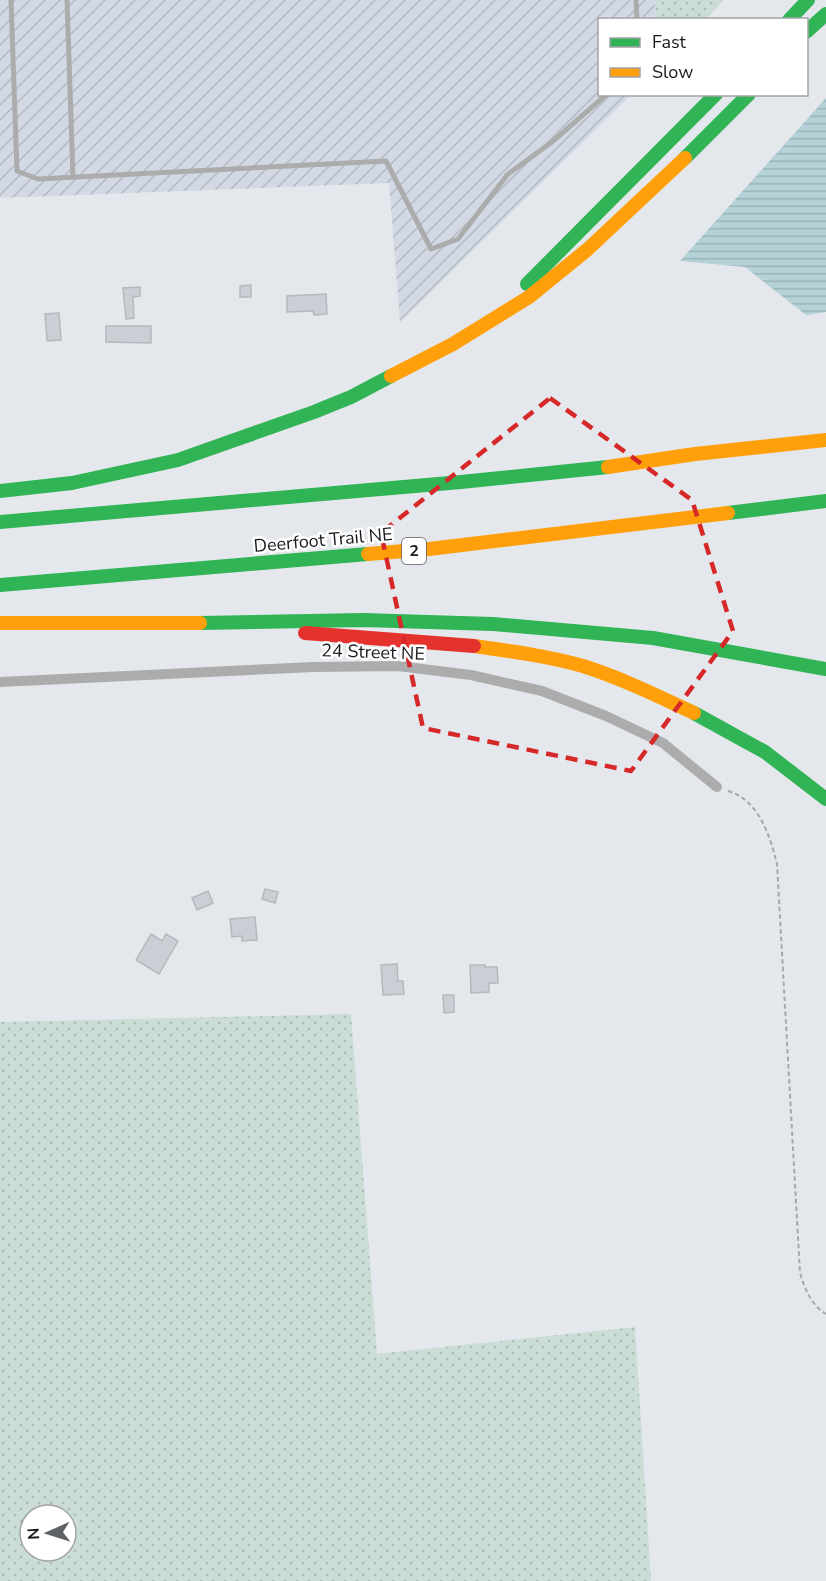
<svg xmlns="http://www.w3.org/2000/svg" width="826" height="1581" font-family="'Nunito Sans',sans-serif">
<defs>
<pattern id="industrial-furrows" width="10" height="10" patternUnits="userSpaceOnUse" patternTransform="scale(1.5)"><rect width="10" height="10" fill="#d3d9e4"/><path d="M-1 1l2-2M0 10L10 0M9 11l2-2" fill="none" stroke="#b4bac3"/></pattern>
<pattern id="green-dots" width="8" height="8" patternUnits="userSpaceOnUse" patternTransform="scale(1.5)"><rect width="8" height="8" fill="#caddd6"/><path d="M2 2h.1M6 6h.1" fill="none" stroke="#adbdb7" stroke-width="1.8" stroke-linecap="round"/></pattern>
<pattern id="water-rules" width="6" height="5" patternUnits="userSpaceOnUse" patternTransform="scale(1.5)"><rect width="6" height="5" fill="#b4d2d8"/><path d="M0 2.5h6" fill="none" stroke="#9ab4b9"/></pattern>
</defs>
<rect width="100%" height="100%" fill="#e4e7ec"/>
<path fill="url(#industrial-furrows)" d="M 0,0 L 655,0 L 656,19 L 600,20 L 600,94 L 631,95 L 400,322 L 389,183 L 0,198 Z"/>
<g fill="url(#green-dots)" fill-rule="evenodd">
<path d="M 655,0 L 724,0 L 705,20 L 656,19 Z"/>
<path d="M 351,1014 L 377,1354 L 635,1327 L 651,1581 L 0,1581 L 0,1022 ZM 30,1515 L 66,1515 L 66,1551 L 30,1551 Z"/>
</g>
<path fill="url(#water-rules)" d="M 826,98 L 826,312 L 806,315 L 745,267 L 680,261 Z"/>
<g fill="#caced5" stroke="#b6b8bc" stroke-width="1.5">
<path d="M 251,285 L 251,297 L 240,297 L 240,286 Z"/>
<path d="M 140,287 L 140,296 L 133,297 L 134,318 L 126,319 L 123,288 Z"/>
<path d="M 326,294 L 327,314 L 314,315 L 313,311 L 287,312 L 287,296 Z"/>
<path d="M 59,313 L 61,340 L 47,341 L 45,314 Z"/>
<path d="M 106,326 L 151,326 L 151,343 L 106,342 Z"/>
<path d="M 265,889 L 278,892 L 275,903 L 262,899 Z"/>
<path d="M 208,891 L 213,903 L 197,910 L 192,898 Z"/>
<path d="M 255,917 L 257,940 L 242,941 L 242,936 L 232,937 L 230,919 Z"/>
<path d="M 151,934 L 162,941 L 166,934 L 178,941 L 159,974 L 136,960 Z"/>
<path d="M 397,964 L 398,981 L 403,981 L 404,994 L 383,995 L 381,965 Z"/>
<path d="M 470,965 L 485,965 L 485,967 L 497,967 L 498,983 L 489,983 L 489,992 L 471,993 Z"/>
<path d="M 443,995 L 454,995 L 454,1012 L 444,1013 Z"/>
</g>
<g fill="none" stroke-linecap="round" stroke-linejoin="round">
<path stroke="#a7a7aa" stroke-width="2" stroke-dasharray="4.5 3" stroke-linecap="butt" d="M 728,791 C 759,800 770,836 777,864 L 800,1273 C 805,1289 811,1305 826,1314"/>
<g stroke="#acacad" stroke-width="5">
<path d="M 11,0 L 17,171 L 38,179 L 386,161 L 431,249 L 458,239 L 508,174 L 552,142 L 607,94"/>
<path d="M 67,0 L 73,177"/>
<path d="M 636,0 L 637,20"/>
</g>
<path stroke="#acacad" stroke-width="10" d="M 0,682 L 314,667 L 398,666 L 471,675 L 542,691 L 606,716 L 663,743 L 717,787"/>
<g stroke="#30b455" stroke-width="14">
<path d="M 789,20 L 808,0"/>
<path d="M 806,32 L 826,14"/>
<path d="M 685,158 L 749,94"/>
<path d="M 527,284 L 716,94"/>
<path d="M 0,491 L 72,483 L 178,460 L 314,412 L 351,397 L 391,376"/>
<path d="M 728,513 L 826,501"/>
<path d="M 0,522 L 461,482 L 608,467"/>
<path d="M 0,585 L 368,554"/>
<path d="M 200,623 L 363,620 L 493,624 L 653,638 L 826,669"/>
<path d="M 694,713 L 765,752 L 826,799"/>
</g>
<g stroke="#ff9f0a" stroke-width="14">
<path d="M 391,376 L 453,344 L 529,297 L 588,249 L 685,158"/>
<path d="M 608,467 L 695,454 L 826,440"/>
<path d="M 368,554 L 429,549 L 728,513"/>
<path d="M 0,623 L 200,623"/>
<path d="M 474,646 C 510,651 548,656 583,666 C 621,678 658,696 694,713"/>
</g>
<path stroke="#e5322d" stroke-width="14" d="M 305,633 L 474,646"/>
</g>
<path fill="none" stroke="#d62828" stroke-width="4.5" stroke-dasharray="12 8" stroke-linejoin="round" d="M 550,398 L 692,500 L 733,631 L 631,771 L 423,728 L 381,533 Z"/>
<g text-anchor="middle" dominant-baseline="central" stroke-width="5" stroke-linejoin="round" paint-order="stroke">
<rect fill="#fff" stroke="#5d5f61" stroke-width="1.5" x="402" y="538" width="24" height="26" rx="4.5"/>
<g font-size="16" font-weight="bold" fill="#181a1d">
<text x="414" y="551">2</text>
</g>
<g font-size="18" fill="#181a1d" stroke="#fff">
<text transform="translate(323 540) rotate(-5)">Deerfoot Trail NE</text>
<text transform="translate(373 652) rotate(2)">24 Street NE</text>
</g>
</g>
<rect x="598" y="18" width="210" height="78" fill="#ffffff" stroke="#a3a3a5" stroke-width="1.5"/>
<rect x="610" y="38" width="30" height="9" fill="#30b455" stroke="#a3a3a5" stroke-width="1.5"/>
<text x="652" y="48" font-size="18" fill="#181a1d">Fast</text>
<rect x="610" y="68" width="30" height="9" fill="#ff9f0a" stroke="#a3a3a5" stroke-width="1.5"/>
<text x="652" y="78" font-size="18" fill="#181a1d">Slow</text>
<g transform="translate(48 1533) rotate(267)"><circle r="28" fill="#ffffff" stroke="#a3a3a5" stroke-width="1.5"/>
<path d="M0-4.5L10 22L0 15L-10 22Z" fill="#5f6265"/>
<text y="-9" font-size="16" font-weight="bold" text-anchor="middle" fill="#181a1d">N</text>
</g>
</svg>
